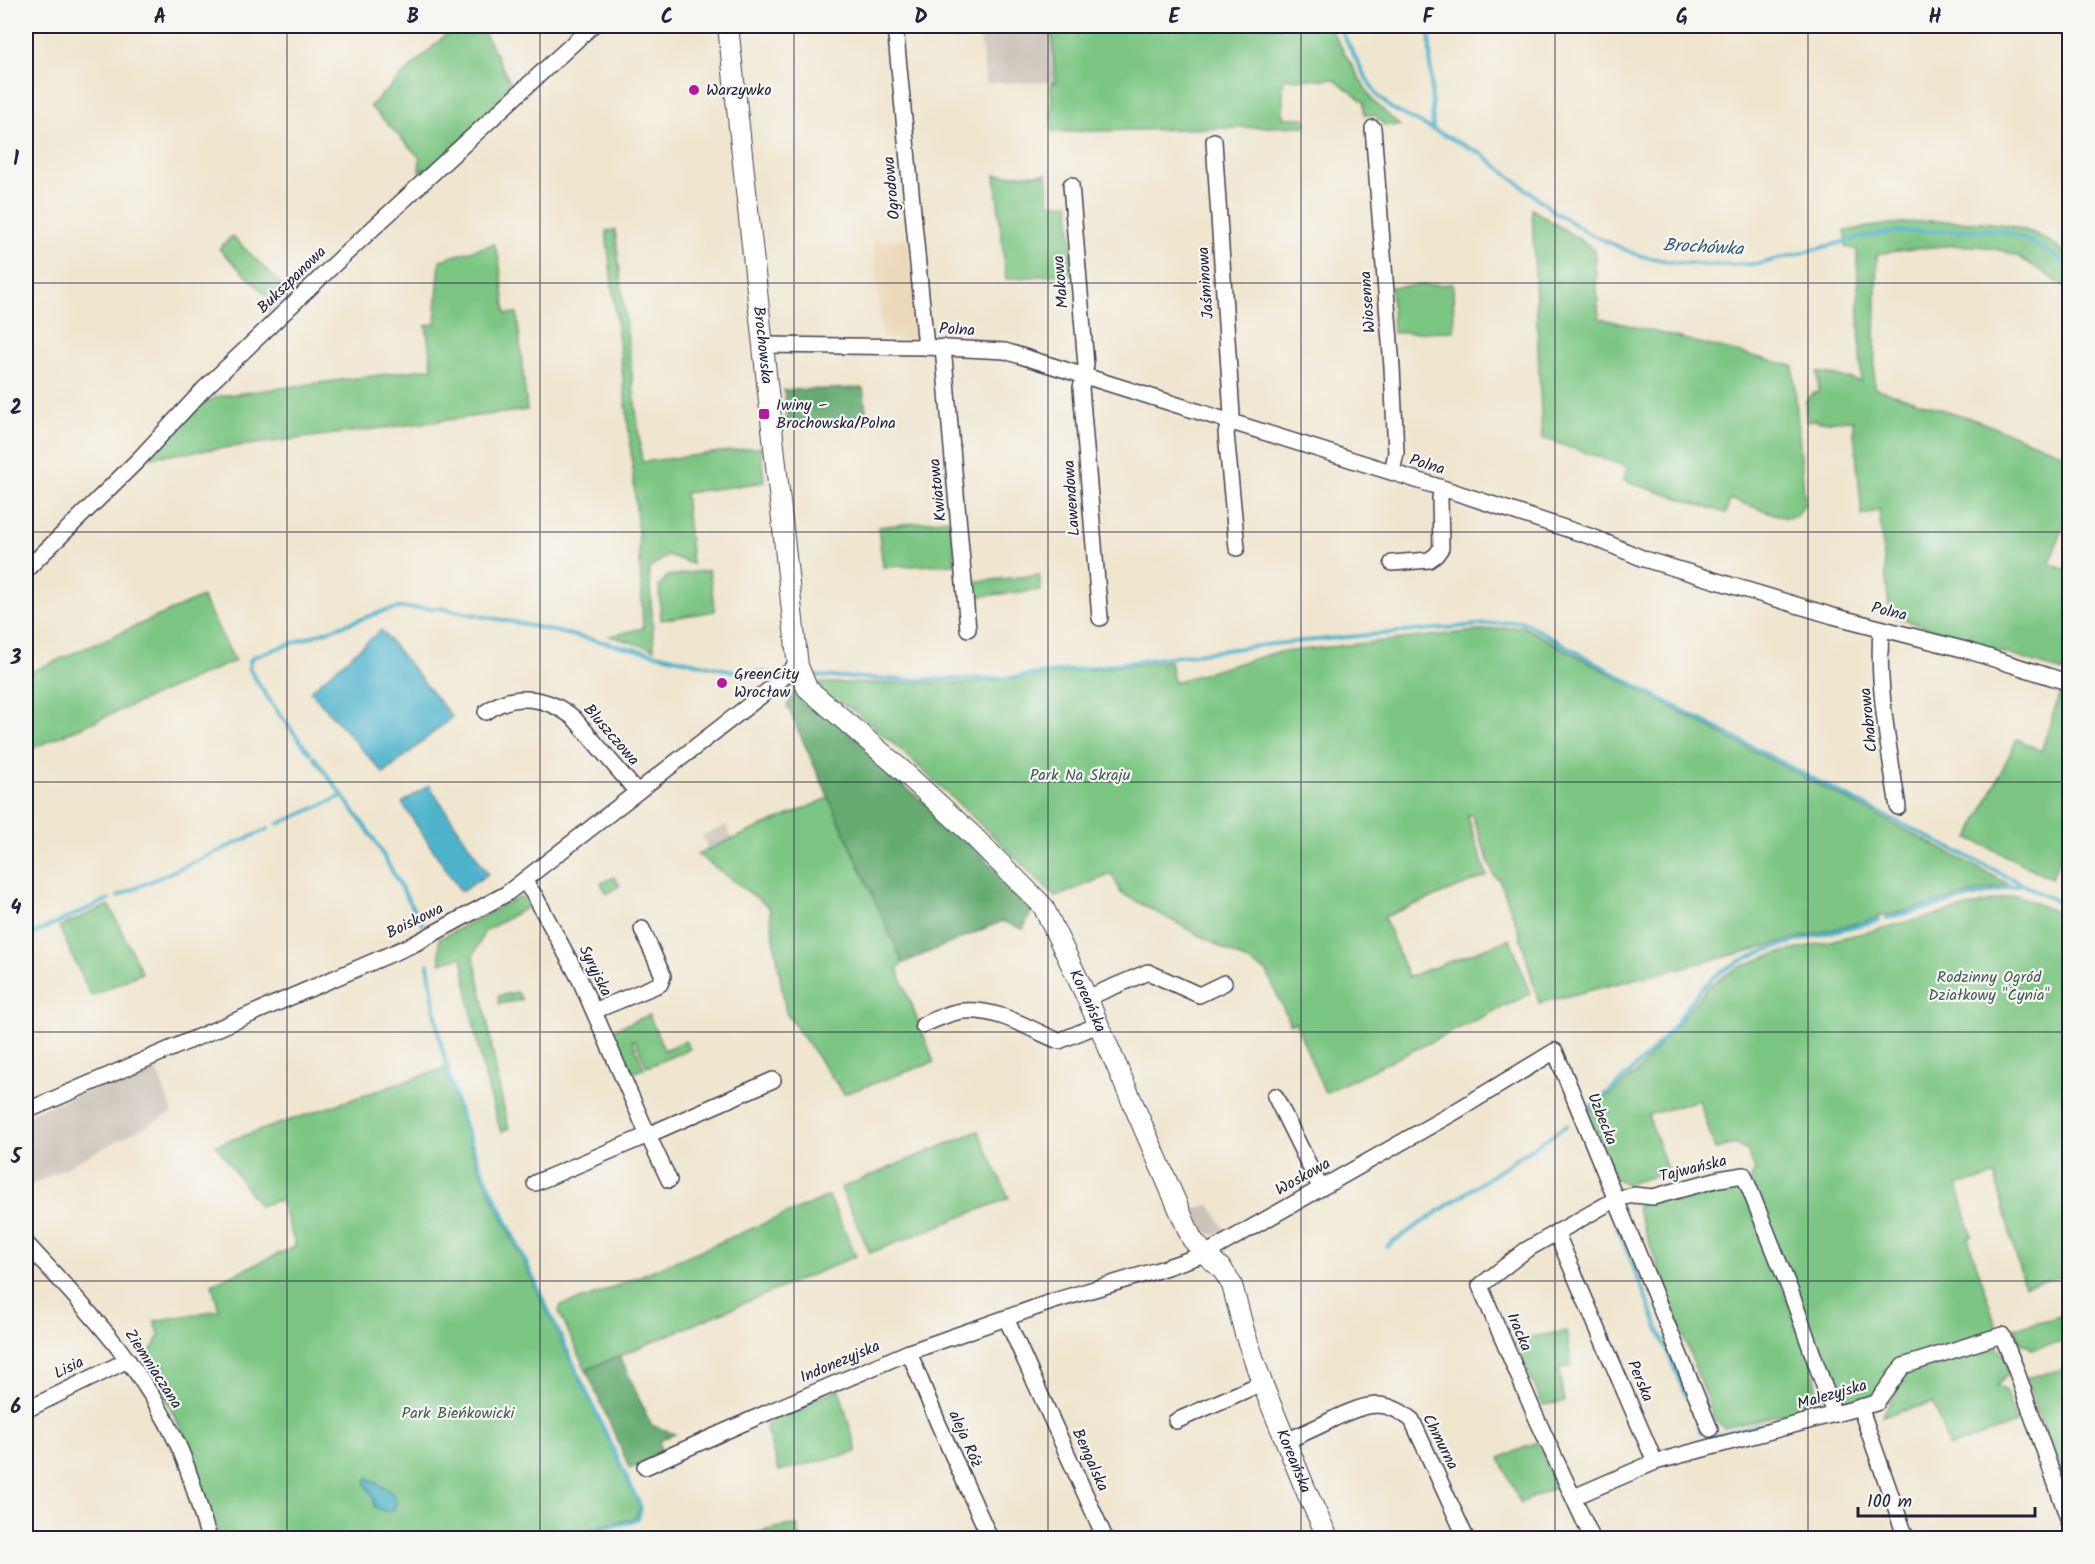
<svg xmlns="http://www.w3.org/2000/svg" width="2095" height="1564" font-family="Kalam,sans-serif">
<rect width="100%" height="100%" fill="#f6f6f2"/>
<filter id="ink" filterUnits="userSpaceOnUse"><feTurbulence type="fractalNoise" baseFrequency=".0167" numOctaves="2"/><feDisplacementMap in="SourceGraphic" scale="12" xChannelSelector="R" yChannelSelector="G"/><feConvolveMatrix kernelMatrix="1 2 1 2 8 2 1 2 1" color-interpolation-filters="sRGB"/></filter>
<filter id="wash" filterUnits="userSpaceOnUse"><feTurbulence type="fractalNoise" baseFrequency=".008" numOctaves="4" result="noise"/><feDisplacementMap in="SourceGraphic" scale="24" xChannelSelector="R" yChannelSelector="G"/><feGaussianBlur stdDeviation="1.35" result="paint"/><feColorMatrix in="noise" values="0 0 0 0 0 0 0 0 0 0 0 0 0 0 0 0 0 1.4 0 .05"/><feComposite in="paint" operator="in"/></filter>
<g filter="url(#wash)">
<rect width="100%" height="100%" fill="#f0e6cf"/>
<path fill="#ecd8ba" d="M 908,238 L 918,339 L 882,339 L 873,241 Z"/>
<g fill="#cbc3b8">
<path d="M 948,26 L 1052,26 L 1055,82 L 986,83 L 980,38 L 949,41 Z"/>
<path d="M 726,825 L 732,839 L 708,850 L 702,836 Z"/>
<path d="M 153,1062 L 173,1112 L 26,1188 L 26,1126 L 32,1113 Z"/>
<path d="M 1210,1204 L 1225,1230 L 1218,1234 L 1212,1235 L 1202,1229 L 1194,1210 Z"/>
</g>
<g fill="#7cc683" stroke="#4f745f" stroke-width="1.5">
<path d="M 455,26 L 481,26 L 515,92 L 434,165 L 419,171 L 420,158 L 370,106 Z"/>
<path d="M 1052,26 L 1329,26 L 1372,100 L 1400,126 L 1384,125 L 1375,115 L 1364,115 L 1364,102 L 1334,79 L 1283,79 L 1283,118 L 1305,118 L 1305,126 L 1053,132 L 1051,83 L 1055,82 Z"/>
<path d="M 1047,174 L 1049,204 L 1069,203 L 1074,273 L 1006,279 L 995,175 Z"/>
<path d="M 1532,209 L 1594,249 L 1599,318 L 1793,366 L 1805,503 L 1797,516 L 1786,518 L 1730,499 L 1726,513 L 1624,481 L 1627,467 L 1542,438 Z"/>
<path d="M 1930,221 C 1964,222 2001,219 2033,233 C 2045,238 2057,247 2069,254 L 2069,289 C 2051,278 2033,264 2014,255 C 1975,238 1918,248 1877,254 L 1874,388 L 1970,418 L 2069,456 L 2069,507 L 2050,564 L 2069,571 L 2069,674 L 1896,617 L 1889,608 L 1879,510 L 1862,516 L 1853,420 L 1818,422 L 1817,420 L 1807,421 C 1805,403 1802,399 1819,391 L 1817,372 L 1861,381 L 1857,250 L 1846,247 L 1845,231 L 1888,224 Z"/>
<path d="M 615,230 L 642,462 L 761,447 L 764,482 L 685,493 L 692,564 L 668,555 L 649,569 L 654,649 L 610,636 L 643,628 C 639,495 621,363 606,231 Z"/>
<path d="M 232,236 L 283,286 L 297,285 L 268,312 L 269,298 L 219,249 Z"/>
<path d="M 494,244 L 499,259 L 506,314 L 517,313 L 527,410 L 144,458 L 198,406 L 220,396 L 432,368 L 426,325 L 435,324 L 440,260 Z"/>
<path d="M 1453,284 L 1454,331 L 1393,333 L 1391,287 Z"/>
<path d="M 951,519 L 955,564 L 883,567 L 878,527 Z"/>
<path d="M 709,570 L 715,611 L 661,620 L 659,586 L 668,576 Z"/>
<path d="M 1039,575 L 1041,590 L 973,597 L 971,582 Z"/>
<path d="M 202,597 L 235,661 L 26,751 L 26,674 Z"/>
<path d="M 1522,626 L 1721,734 L 2009,884 L 1736,954 L 1539,1003 L 1518,928 L 1499,879 L 1494,876 L 1472,815 L 1467,815 L 1487,876 L 1384,917 L 1408,977 L 1510,939 L 1530,994 L 1325,1093 L 1295,1022 L 1290,1024 L 1267,972 L 1121,893 L 1112,874 L 1055,897 L 1012,854 L 911,759 L 855,711 L 822,694 L 813,683 L 970,683 L 1170,661 L 1174,682 L 1274,653 Z"/>
<path d="M 788,690 L 888,764 L 884,770 L 921,800 L 1023,929 L 1002,921 L 903,963 L 897,968 L 934,1062 L 844,1094 L 786,1013 L 769,907 L 697,854 L 829,798 L 787,705 L 791,700 L 784,694 Z"/>
<path d="M 2061,690 L 2069,693 L 2069,842 L 2051,878 L 1969,838 L 2017,739 L 2041,751 Z"/>
<path d="M 614,877 L 620,885 L 607,894 L 601,883 Z"/>
<path d="M 2017,895 L 2069,918 L 2069,1275 L 2024,1286 L 1995,1176 L 1957,1185 L 1972,1236 L 1968,1238 L 1998,1332 L 1902,1358 L 1872,1397 L 1851,1405 L 1837,1404 L 1750,1181 L 1755,1170 L 1747,1151 L 1735,1144 L 1715,1149 L 1699,1100 L 1648,1115 L 1668,1172 L 1627,1184 L 1614,1178 L 1596,1130 L 1583,1117 L 1638,1071 L 1709,986 L 1735,969 L 1769,956 Z"/>
<path d="M 519,897 L 528,900 L 531,905 L 485,931 L 473,956 C 489,1013 493,1072 509,1128 L 501,1132 C 482,1074 471,1017 462,957 L 440,963 L 439,939 Z"/>
<path d="M 109,905 L 142,973 L 91,996 L 59,927 Z"/>
<path d="M 517,992 L 522,1000 L 499,1004 L 498,996 Z"/>
<path d="M 649,1015 L 664,1050 L 685,1041 L 690,1049 L 647,1067 L 635,1040 L 632,1040 L 644,1068 L 630,1074 L 610,1031 Z"/>
<path d="M 445,1068 L 474,1158 L 640,1507 L 635,1518 L 545,1538 L 218,1538 L 187,1442 L 146,1358 L 160,1336 L 154,1321 L 219,1310 L 212,1284 L 296,1246 L 280,1200 L 259,1206 L 216,1145 Z"/>
<path d="M 978,1131 L 1009,1198 L 870,1253 L 841,1188 Z"/>
<path d="M 1722,1183 L 1743,1189 L 1814,1369 L 1819,1400 L 1806,1408 L 1724,1428 L 1714,1420 L 1636,1206 Z"/>
<path d="M 829,1196 L 856,1256 L 586,1370 L 559,1312 L 561,1305 L 590,1297 Z"/>
<path d="M 2069,1314 L 2069,1341 L 2032,1349 L 2020,1342 L 2015,1328 Z"/>
<path d="M 1566,1331 L 1572,1366 L 1559,1368 L 1564,1402 L 1543,1405 L 1514,1340 Z"/>
<path d="M 1993,1344 L 2005,1356 L 2009,1373 L 1997,1386 L 2005,1390 L 2016,1423 L 1949,1447 L 1933,1403 L 1882,1416 L 1911,1366 Z"/>
<path d="M 2069,1368 L 2069,1499 L 2025,1378 Z"/>
<path d="M 839,1389 L 857,1452 L 779,1471 L 766,1429 L 771,1417 Z"/>
<path d="M 1537,1442 L 1556,1487 L 1520,1503 L 1500,1458 Z"/>
<path d="M 797,1525 L 801,1538 L 738,1538 L 783,1526 Z"/>
</g>
<g fill="#65ab71" stroke="#446656" stroke-width="1.5">
<path d="M 863,388 L 868,424 L 787,427 L 784,390 Z"/>
<path d="M 788,690 L 801,692 L 888,764 L 884,770 L 921,800 L 935,806 L 1033,909 L 1023,929 L 1002,921 L 903,963 L 787,705 L 791,700 L 784,694 Z"/>
<path d="M 620,1356 L 651,1425 L 675,1434 L 659,1441 L 661,1450 L 657,1457 L 630,1469 L 586,1370 Z"/>
</g>
<g fill="#4db3cc" stroke="#386a84" stroke-width="1.5">
<path d="M 381,630 L 452,717 L 384,774 L 310,691 Z"/>
<path d="M 429,785 L 488,874 L 461,892 L 402,803 Z"/>
<path d="M 368,1478 L 391,1492 L 397,1502 L 394,1510 L 387,1512 L 375,1507 L 372,1494 L 365,1483 Z"/>
</g>
<g fill="none" stroke-linecap="round" stroke-linejoin="round">
<g stroke="#4db3cc" stroke-width="4">
<path d="M 1339,26 L 1362,71 L 1377,95 L 1392,109 L 1482,154 L 1556,213 L 1588,233 L 1637,255 L 1671,262 L 1710,265 L 1759,264 L 1866,236 L 1896,232 L 1991,230 C 2019,231 2045,251 2070,265"/>
<path d="M 1429,26 L 1433,130"/>
<path d="M 811,676 L 912,680 L 1008,678 L 1272,644 L 1522,621 L 1633,684 L 1846,796 L 2070,908"/>
<path d="M 310,753 C 288,726 266,698 249,668 L 250,661 L 253,657 L 384,611 L 399,608 L 439,608 L 518,623 L 732,671 L 773,673"/>
<path d="M 314,757 L 374,839 L 422,924"/>
<path d="M 278,824 L 343,796"/>
<path d="M 118,896 L 268,829"/>
<path d="M 1887,918 L 2019,885"/>
<path d="M 26,937 L 109,899"/>
<path d="M 428,964 L 439,1036 L 456,1101"/>
<path d="M 457,1105 L 477,1158 L 641,1508 L 638,1519 L 630,1522 L 561,1538"/>
<path d="M 1587,1110 C 1616,1087 1643,1062 1667,1034 C 1684,1013 1698,987 1721,972 C 1759,946 1832,933 1878,920"/>
<path d="M 1617,1226 L 1686,1397"/>
<path d="M 1387,1246 L 1567,1125"/>
<path d="M 1699,1428 L 1701,1432"/>
<path d="M 1710,1437 L 1761,1424"/>
</g>
</g>
</g>
<g filter="url(#ink)">
<g fill="none" stroke-linecap="round" stroke-linejoin="round">
<defs>
<g id="street">
<path d="M 895,26 L 926,347"/>
<path d="M 1373,128 L 1392,367 L 1396,453 L 1392,472"/>
<path d="M 1214,141 L 1232,415 L 1226,433 L 1237,548"/>
<path d="M 1071,185 L 1086,365 L 1081,388 L 1100,618"/>
<path d="M 764,345 L 926,347 L 1005,351 L 1442,488 L 1595,538 L 1644,559 L 1833,616 L 1966,650 L 2070,683"/>
<path d="M 943,347 L 968,629"/>
<path d="M 1392,563 L 1429,560 L 1436,555 L 1441,548 L 1440,498 L 1442,488"/>
<path d="M 26,570 L 138,460 L 203,390 L 342,257 L 592,26"/>
<path d="M 1881,629 C 1877,688 1889,748 1898,807"/>
<path d="M 486,712 C 514,691 548,697 574,718 L 637,792"/>
<path d="M 524,881 L 535,896 L 580,980 L 648,1135 L 773,1080"/>
<path d="M 1087,998 L 1148,972 L 1199,995 L 1224,983"/>
<path d="M 594,1011 L 660,984 L 663,976 L 642,929"/>
<path d="M 923,1025 C 936,1019 950,1012 964,1011 C 998,1008 1029,1029 1059,1041 L 1098,1025"/>
<path d="M 1275,1096 L 1320,1187"/>
<path d="M 26,1111 L 414,944 L 506,894 L 775,685 L 792,669 L 798,666"/>
<path d="M 535,1183 L 648,1135 L 669,1180"/>
<path d="M 1556,1232 L 1655,1462 L 1574,1497"/>
<path d="M 26,1243 C 86,1309 141,1363 179,1447 C 192,1476 199,1508 209,1538"/>
<path d="M 1006,1318 L 1105,1538"/>
<path d="M 909,1352 L 938,1423 L 990,1538"/>
<path d="M 1860,1407 L 1906,1538"/>
<path d="M 26,1410 L 128,1360"/>
<path d="M 1176,1421 L 1262,1383"/>
<path d="M 1286,1441 C 1302,1434 1318,1427 1333,1419 C 1365,1405 1382,1396 1412,1420 L 1466,1538"/>
<path d="M 1655,1462 L 1876,1403 L 1903,1366 L 2002,1335 L 2015,1367 L 2070,1524"/>
<path d="M 645,1467 L 755,1418 L 909,1352 L 1054,1301 L 1158,1270 L 1205,1254 L 1453,1113 L 1555,1051 L 1710,1429"/>
<path d="M 1592,1538 L 1536,1417 L 1480,1286 L 1526,1250 L 1616,1199 L 1634,1195 L 1653,1197 L 1719,1179 L 1744,1175 L 1790,1290 L 1834,1414"/>
</g>
<g id="secondary">
<path id="s1" d="M 728,26 L 798,666 L 807,688 L 903,771 L 969,832 L 1043,906 L 1087,998 L 1192,1239 L 1205,1254 L 1222,1269 L 1232,1285 L 1245,1334 L 1262,1383 L 1307,1493 L 1328,1538"/>
</g>
</defs>
<use href="#street" stroke="#413f51" stroke-width="18"/>
<use href="#secondary" stroke="#413f51" stroke-width="22"/>
<use href="#street" stroke="#fff" stroke-width="15"/>
<use href="#secondary" stroke="#fff" stroke-width="20"/>
</g>
</g>
<path fill="none" stroke="#22223b" stroke-width="1.5" stroke-opacity="0.55" d="M 287,26 L 287,1538M 540,26 L 540,1538M 794,26 L 794,1538M 1048,26 L 1048,1538M 1301,26 L 1301,1538M 1555,26 L 1555,1538M 1808,26 L 1808,1538M 26,283 L 2070,283M 26,532 L 2070,532M 26,782 L 2070,782M 26,1032 L 2070,1032M 26,1281 L 2070,1281"/>
<g fill="#b5179e" stroke="#f6f6f2" stroke-width="2">
<circle cx="694" cy="90" r="6"/>
<rect x="758" y="408" width="12" height="12" rx="3"/>
<circle cx="722" cy="683" r="6"/>
</g>
<g text-anchor="middle" dominant-baseline="central" stroke-width="4.5" stroke-linejoin="round" paint-order="stroke">
<g font-size="16" fill="#22223b" stroke="#f6f6f2" text-anchor="start">
<text x="706" y="90">Warzywko</text>
<text x="776" y="405">Iwiny –<tspan x="776" dy="18">Brochowska/Polna</tspan></text>
<text x="734" y="674">GreenCity<tspan x="734" dy="18">Wrocław</tspan></text>
</g>
<g font-size="16" fill="#22223b" stroke="#f6f6f2">
<text transform="translate(892 188) rotate(-95)">Ogrodowa</text>
<text transform="translate(292 280) rotate(-44)">Bukszpanowa</text>
<text transform="translate(1061 282) rotate(-95)">Makowa</text>
<text transform="translate(1206 283) rotate(-94)">Jaśminowa</text>
<text transform="translate(1368 302) rotate(-94)">Wiosenna</text>
<text transform="translate(957 330) rotate(3)">Polna</text>
<text stroke="none"><textPath href="#s1" startOffset="321">Brochowska</textPath></text>
<text transform="translate(1427 465) rotate(17)">Polna</text>
<text transform="translate(938 490) rotate(-96)">Kwiatowa</text>
<text transform="translate(1072 498) rotate(-94)">Lawendowa</text>
<text transform="translate(1889 612) rotate(13)">Polna</text>
<text transform="translate(1869 720) rotate(-96)">Chabrowa</text>
<text transform="translate(611 735) rotate(49)">Bluszczowa</text>
<text transform="translate(415 921) rotate(-26)">Boiskowa</text>
<text transform="translate(595 971) rotate(64)">Syryjska</text>
<text stroke="none"><textPath href="#s1" startOffset="1094">Koreańska</textPath></text>
<text transform="translate(1602 1119) rotate(68)">Uzbecka</text>
<text transform="translate(1693 1169) rotate(-14)">Tajwańska</text>
<text transform="translate(1303 1177) rotate(-29)">Woskowa</text>
<text transform="translate(1519 1332) rotate(67)">Iracka</text>
<text transform="translate(840 1362) rotate(-23)">Indonezyjska</text>
<text transform="translate(69 1368) rotate(-26)">Lisia</text>
<text transform="translate(153 1369) rotate(57)">Ziemniaczana</text>
<text transform="translate(1640 1381) rotate(67)">Perska</text>
<text transform="translate(1832 1395) rotate(-16)">Malezyjska</text>
<text transform="translate(965 1439) rotate(66)">aleja Róż</text>
<text transform="translate(1440 1442) rotate(63)">Chmurna</text>
<text transform="translate(1090 1460) rotate(66)">Bengalska</text>
<text stroke="none"><textPath href="#s1" startOffset="1602">Koreańska</textPath></text>
</g>
<g font-size="16" fill="#425b54" stroke="#f6f6f2">
<text x="1080" y="775">Park Na Skraju</text>
<text x="1989" y="977">Rodzinny Ogród<tspan x="1989" dy="18">Działkowy "Cynia"</tspan></text>
<text x="458" y="1413">Park Bieńkowicki</text>
</g>
<g font-size="18" font-style="italic" fill="#335c75" stroke="#f6f6f2">
<text transform="translate(1703 248) rotate(3)">Brochówka</text>
</g>
</g>
<rect width="2095" height="1564" fill="none" stroke="#f6f6f2" stroke-width="66"/>
<path d="M1858 1507v9h177v-9" fill="none" stroke="#22223b" stroke-width="3"/>
<text x="1867" y="1507" font-size="18" fill="#22223b" stroke="#f6f6f2" stroke-width="4.5" paint-order="stroke">100 m</text>
<rect x="33" y="33" width="2029" height="1498" fill="none" stroke="#22223b" stroke-width="2"/>
<g font-size="20" text-anchor="middle" font-weight="bold" fill="#22223b">
<text x="160" y="23">A</text>
<text x="413" y="23">B</text>
<text x="667" y="23">C</text>
<text x="921" y="23">D</text>
<text x="1174" y="23">E</text>
<text x="1428" y="23">F</text>
<text x="1682" y="23">G</text>
<text x="1935" y="23">H</text>
<text x="16" y="165">1</text>
<text x="16" y="414">2</text>
<text x="16" y="664">3</text>
<text x="16" y="914">4</text>
<text x="16" y="1163">5</text>
<text x="16" y="1413">6</text>
</g>
</svg>
